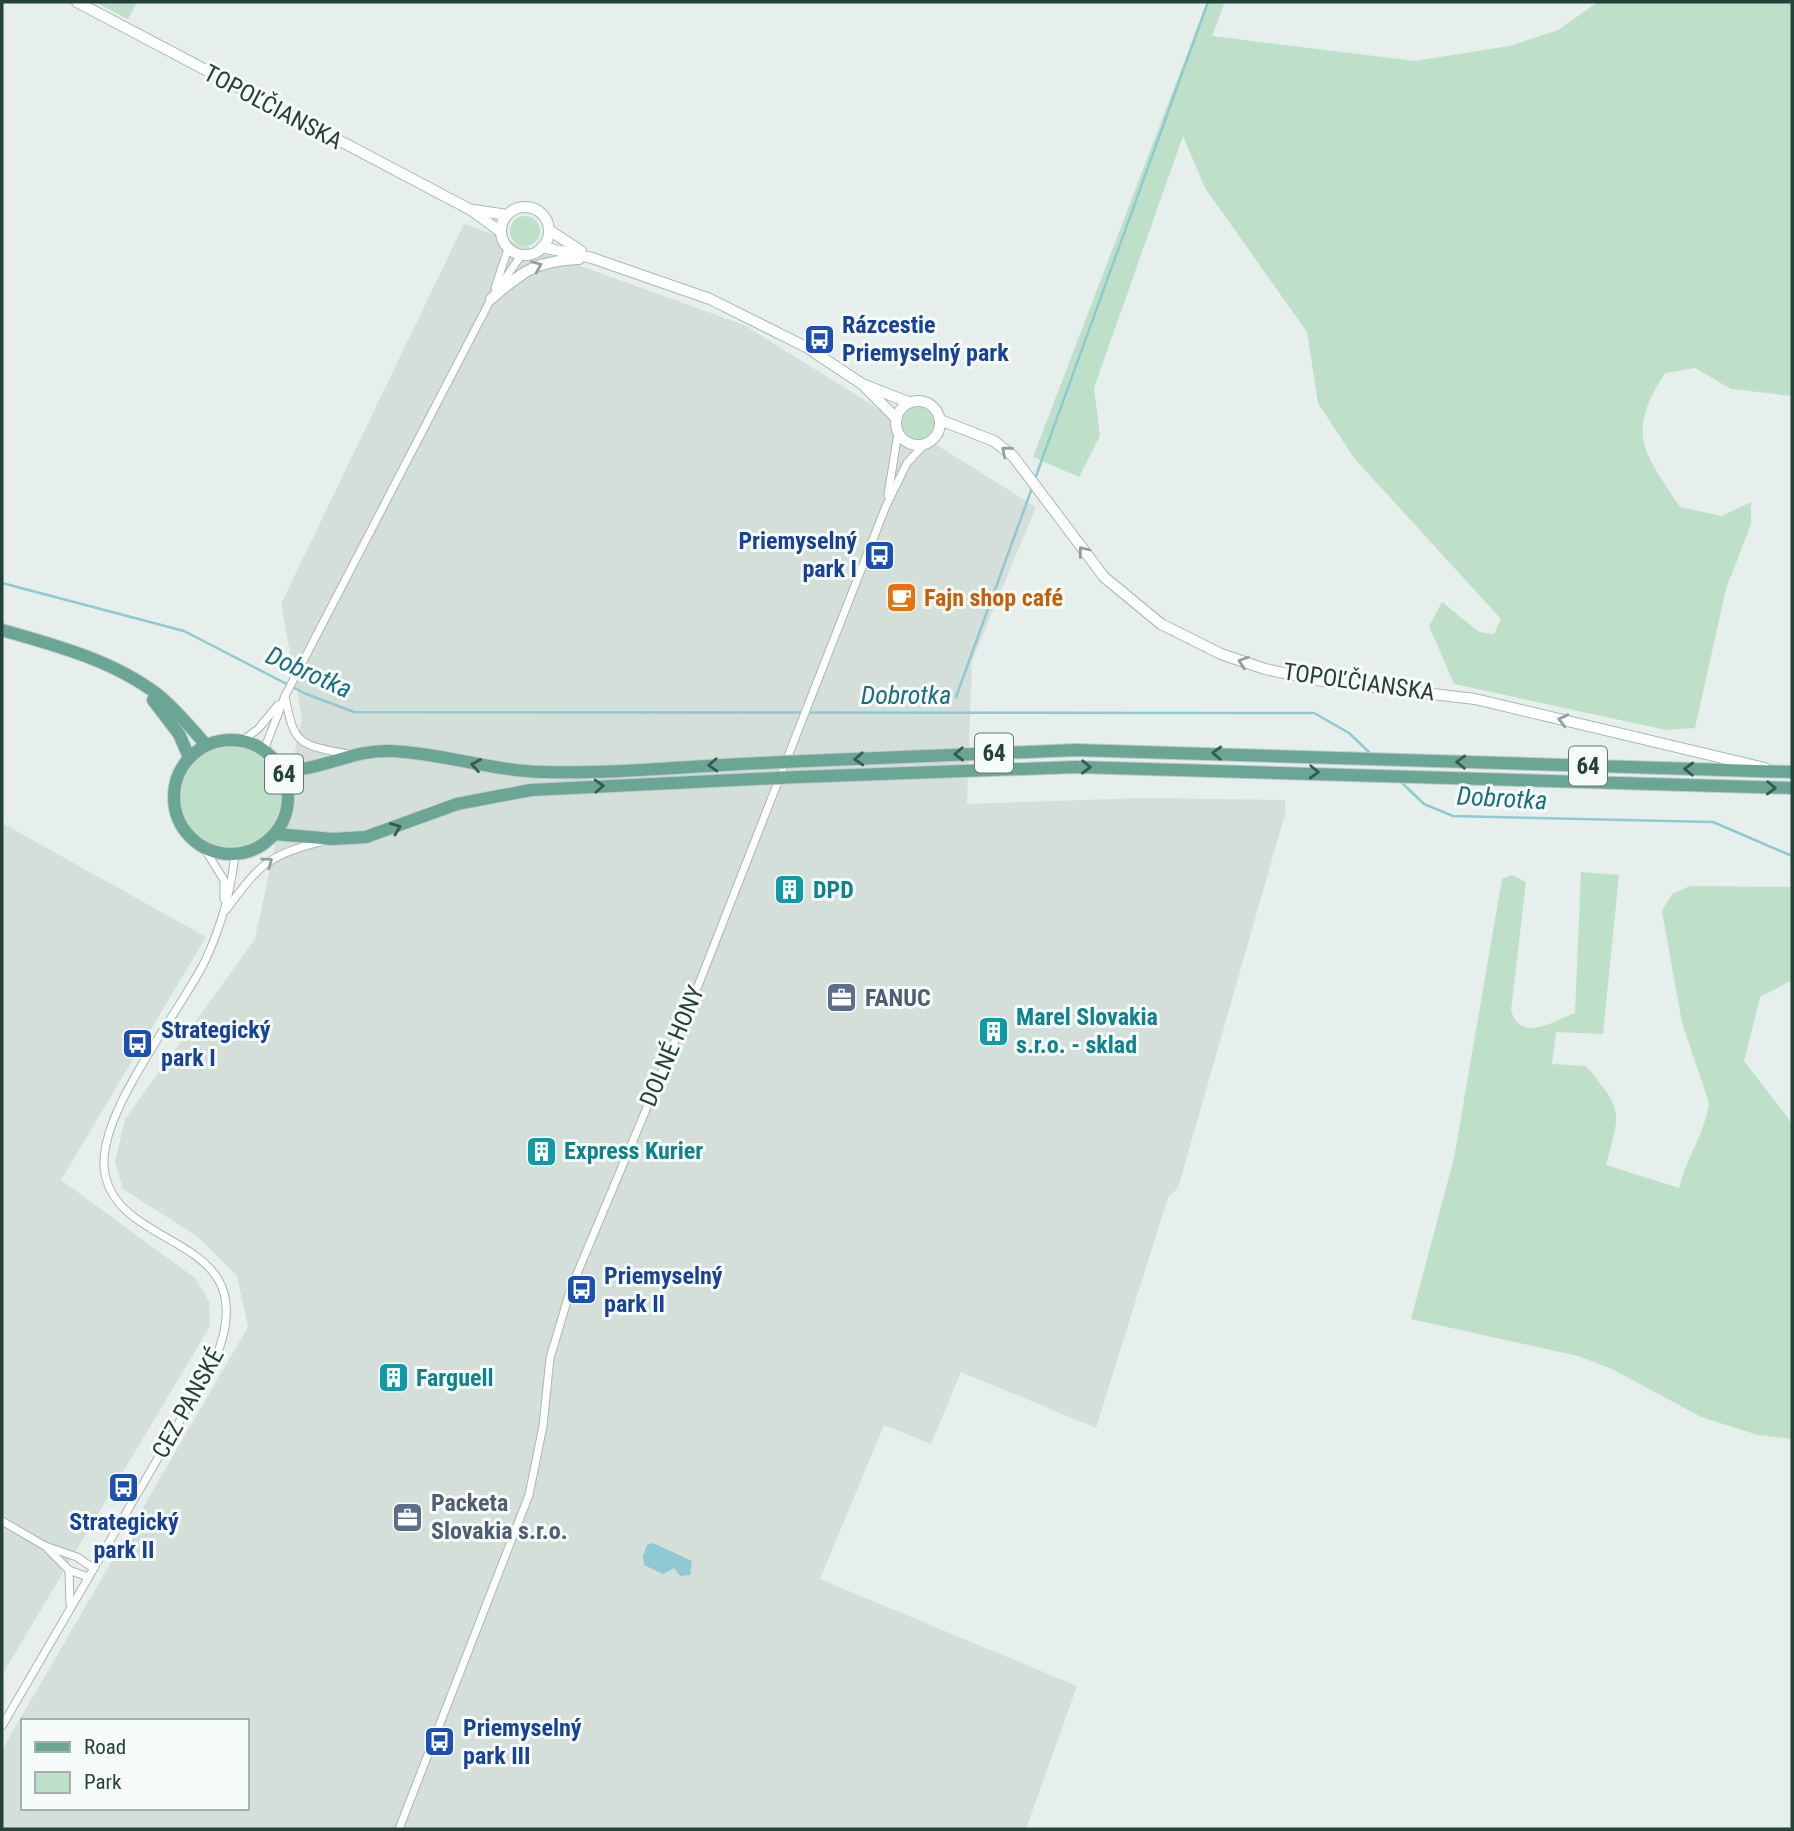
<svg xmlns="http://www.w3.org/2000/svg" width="1794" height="1831" font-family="'Roboto Condensed',sans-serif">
<rect width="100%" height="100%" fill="#e6efeb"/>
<g fill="#d4dfda" fill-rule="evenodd">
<path d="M 464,224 L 744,325 L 1036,507 L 972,661 L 967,804 L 1142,798 L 1285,800 L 1285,814 L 1178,1188 L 1168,1197 L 1096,1428 L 961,1372 L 931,1444 L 884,1425 L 820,1579 L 1077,1686 L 1026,1829 L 2,1829 L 2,1750 L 248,1327 L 237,1276 L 198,1237 L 123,1189 L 115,1162 L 125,1119 L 255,939 L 302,718 L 281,604 ZM 23,1721 L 247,1721 L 247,1808 L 23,1808 Z"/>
<path d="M 2,823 L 206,937 L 61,1180 L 195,1278 L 209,1301 L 210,1326 L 2,1675 Z"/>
</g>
<g fill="#bfe0c8">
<path d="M 95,2 L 137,2 L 128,19 Z"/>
<path d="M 1207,2 L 1225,2 L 1212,36 L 1415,61 L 1509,46 L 1558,30 L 1598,2 L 1792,2 L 1792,396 L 1731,389 L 1695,368 L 1665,373 C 1625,435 1644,452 1680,507 L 1722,516 L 1751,502 L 1751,524 L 1726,589 L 1695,728 L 1666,730 L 1454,684 L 1429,626 L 1442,602 L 1479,632 L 1494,634 L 1501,619 L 1354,458 L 1318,403 L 1307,332 L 1205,188 L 1183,136 L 1094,388 L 1100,436 L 1079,477 L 1033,457 Z"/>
<circle cx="525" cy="231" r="15"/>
<circle cx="918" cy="423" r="16"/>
<circle cx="231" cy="797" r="50"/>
<path d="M 1581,872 L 1619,875 L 1603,1034 L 1556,1032 L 1552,1064 L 1586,1066 C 1623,1111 1621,1109 1606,1165 L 1679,1188 C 1686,1159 1705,1133 1709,1103 L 1682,1023 L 1662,911 L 1672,894 L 1690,886 L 1792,887 L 1792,980 L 1760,997 L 1744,1061 L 1789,1119 L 1792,1129 L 1792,1439 L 1758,1435 L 1701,1417 L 1612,1369 L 1578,1356 L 1411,1319 L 1454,1158 L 1502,879 L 1512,875 L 1526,882 L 1511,1010 C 1520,1043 1552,1022 1575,1013 Z"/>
</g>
<path fill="#8ec9d4" d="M 653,1543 L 692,1561 L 690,1575 L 680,1576 L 674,1568 L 663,1574 L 644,1565 L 643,1556 L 647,1545 Z"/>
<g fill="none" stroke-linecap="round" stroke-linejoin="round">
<g stroke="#8ec9d4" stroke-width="2.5">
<path d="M 1036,476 L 1208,2"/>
<path d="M 2,583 L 184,631 L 306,694 L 354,712 L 1314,713 L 1349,733 L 1371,754"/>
<path d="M 956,697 L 1032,488"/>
<path d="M 1401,782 L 1424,804 L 1453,816 L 1713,822 L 1792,856"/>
</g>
<defs>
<g id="street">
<path d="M 495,288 L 508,249"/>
<path d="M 888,495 L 898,433"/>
<path d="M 285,697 C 295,746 298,744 347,754"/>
<path d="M 243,740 L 258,729 L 278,705"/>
<path d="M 264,750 L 285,696 L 491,299 L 522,254"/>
<path d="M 204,848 L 224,880 L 224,899"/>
<path d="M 226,910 C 258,867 266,855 320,842"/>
<path d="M 2,1521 L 45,1546 L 77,1557 L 93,1568"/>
<path d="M 48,1549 L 69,1570 L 88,1577"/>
<path d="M 69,1570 L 70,1604"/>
<path d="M 2,1726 L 214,1362 C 270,1232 121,1255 105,1174 C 93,1118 179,1014 205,961 C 221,927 231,892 235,854"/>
<path d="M 399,1829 L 529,1495 L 543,1426 L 550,1358 L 571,1288 L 698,986 L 886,506 L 907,463 L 924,445"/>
</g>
<g id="secondary">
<path d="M 77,2 L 471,210 L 501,232"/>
<circle cx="525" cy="231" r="24"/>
<path d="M 474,210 L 507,215"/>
<path d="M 549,230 L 581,251"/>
<path d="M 542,247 L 592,258 L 710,299 L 808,348 L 862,384 L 908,402"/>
<path d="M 491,299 C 523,271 536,261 579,259"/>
<path d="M 864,386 L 896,418"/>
<circle cx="918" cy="423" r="22"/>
<path d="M 940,420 L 994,441 L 1013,456 L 1104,577 L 1161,624 L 1221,654 L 1265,669 L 1322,681 L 1475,699 L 1765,768"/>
</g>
<g id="primary">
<path d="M 2,630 C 55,645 112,660 157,694 C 175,708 191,728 206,745"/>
<path d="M 153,700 L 179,734 L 189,757"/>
<circle cx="231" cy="797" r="57"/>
<path d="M 805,761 L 1076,750 L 1792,772"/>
<path d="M 282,770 C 320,772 352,749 391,751 C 442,753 492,771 544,772 C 616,774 690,766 762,763"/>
<path d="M 799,777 L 1076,767 L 1792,788"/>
<path d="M 275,834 L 333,839 L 366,837 L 457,804 L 531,790 L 755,779"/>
</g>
</defs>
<use href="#street" stroke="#a8b8b2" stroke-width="9"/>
<use href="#secondary" stroke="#a4bbb3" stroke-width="12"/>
<use href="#primary" stroke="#c2cac8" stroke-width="14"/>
<use href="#street" stroke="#fff" stroke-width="7"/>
<use href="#secondary" stroke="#fff" stroke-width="10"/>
<use href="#primary" stroke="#6aa596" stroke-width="12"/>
<defs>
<g id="primary-bridge">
<path d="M 762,763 L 805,761"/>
<path d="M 755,779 L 799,777"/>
</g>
</defs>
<use href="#primary-bridge" stroke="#c2cac8" stroke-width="14" stroke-linecap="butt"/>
<use href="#primary-bridge" stroke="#6aa596" stroke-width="12"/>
</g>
<defs><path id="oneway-chevron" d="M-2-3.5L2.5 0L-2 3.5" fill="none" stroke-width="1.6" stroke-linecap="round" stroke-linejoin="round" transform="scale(1.75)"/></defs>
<g stroke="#92a09c">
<use href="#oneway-chevron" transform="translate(537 266) rotate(-23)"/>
<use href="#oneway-chevron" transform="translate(1006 451) rotate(-141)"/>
<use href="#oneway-chevron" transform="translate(1083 551) rotate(-128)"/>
<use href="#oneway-chevron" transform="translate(1243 662) rotate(-162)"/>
<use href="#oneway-chevron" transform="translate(1563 720) rotate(-166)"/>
<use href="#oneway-chevron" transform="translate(268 862) rotate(-36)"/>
</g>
<g stroke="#365b51">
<use href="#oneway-chevron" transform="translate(1217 753) rotate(-178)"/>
<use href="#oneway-chevron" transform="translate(959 754) rotate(178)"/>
<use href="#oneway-chevron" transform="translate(859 759) rotate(177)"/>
<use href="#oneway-chevron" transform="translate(1461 762) rotate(-178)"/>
<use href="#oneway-chevron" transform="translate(476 765) rotate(-170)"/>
<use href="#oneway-chevron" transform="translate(713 765) rotate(177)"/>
<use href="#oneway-chevron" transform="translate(1086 767) rotate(1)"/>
<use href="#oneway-chevron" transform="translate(1689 769) rotate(-178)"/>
<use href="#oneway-chevron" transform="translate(1314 772) rotate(2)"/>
<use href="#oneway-chevron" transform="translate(599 786) rotate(-3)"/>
<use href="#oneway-chevron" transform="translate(1771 788) rotate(2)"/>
<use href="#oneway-chevron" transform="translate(396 828) rotate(-21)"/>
</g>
<defs>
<symbol id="bus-square" viewBox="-11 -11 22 22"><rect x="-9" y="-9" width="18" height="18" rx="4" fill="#1a4fb4" stroke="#f7fbf9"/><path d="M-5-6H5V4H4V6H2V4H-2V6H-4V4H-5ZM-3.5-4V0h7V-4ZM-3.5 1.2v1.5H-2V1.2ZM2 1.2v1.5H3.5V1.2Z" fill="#fff"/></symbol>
<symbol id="cafe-square" viewBox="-11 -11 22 22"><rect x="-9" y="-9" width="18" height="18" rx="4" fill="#e8710a" stroke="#f7fbf9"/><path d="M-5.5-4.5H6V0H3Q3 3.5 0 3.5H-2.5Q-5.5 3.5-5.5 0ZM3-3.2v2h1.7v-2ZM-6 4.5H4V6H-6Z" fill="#fff"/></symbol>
<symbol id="building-square" viewBox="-11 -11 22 22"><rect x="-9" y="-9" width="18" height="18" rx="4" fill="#0f9aa8" stroke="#f7fbf9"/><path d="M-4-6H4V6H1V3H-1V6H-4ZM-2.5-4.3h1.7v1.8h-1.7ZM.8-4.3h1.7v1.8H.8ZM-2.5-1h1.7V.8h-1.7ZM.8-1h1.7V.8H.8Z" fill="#fff"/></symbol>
<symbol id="office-square" viewBox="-11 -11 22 22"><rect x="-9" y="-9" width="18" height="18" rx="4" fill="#5c6f8a" stroke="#f7fbf9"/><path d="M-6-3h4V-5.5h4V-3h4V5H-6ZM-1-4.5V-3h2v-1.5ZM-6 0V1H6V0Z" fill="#fff"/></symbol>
</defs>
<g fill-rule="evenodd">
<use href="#bus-square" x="802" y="322" width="35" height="35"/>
<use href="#bus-square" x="862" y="538" width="35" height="35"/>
<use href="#cafe-square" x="884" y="580" width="35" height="35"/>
<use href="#building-square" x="772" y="872" width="35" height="35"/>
<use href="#office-square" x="824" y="980" width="35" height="35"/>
<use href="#building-square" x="976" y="1014" width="35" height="35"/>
<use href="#bus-square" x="120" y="1026" width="35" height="35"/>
<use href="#building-square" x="524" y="1134" width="35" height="35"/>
<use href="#bus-square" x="564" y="1272" width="35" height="35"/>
<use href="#building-square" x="376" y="1360" width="35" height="35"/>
<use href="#bus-square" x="106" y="1470" width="35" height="35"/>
<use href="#office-square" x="390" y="1500" width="35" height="35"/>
<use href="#bus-square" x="422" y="1724" width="35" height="35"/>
</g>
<g text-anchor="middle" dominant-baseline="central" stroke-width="6" stroke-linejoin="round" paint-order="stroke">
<g fill="#f7fbf9" stroke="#637a73" stroke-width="2">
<rect x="975" y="733.5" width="38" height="39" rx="5"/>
<rect x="1569" y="746.5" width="38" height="39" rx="5"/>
<rect x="265" y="754.5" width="38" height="39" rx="5"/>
</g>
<g font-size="23" font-weight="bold" fill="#24423a">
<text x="994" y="753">64</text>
<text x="1588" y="766">64</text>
<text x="284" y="774">64</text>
</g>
<g font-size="24" fill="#24423a" stroke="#f7fbf9">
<text transform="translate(273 107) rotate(28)">TOPOĽČIANSKA</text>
<text transform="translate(1359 682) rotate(8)">TOPOĽČIANSKA</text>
<text transform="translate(672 1046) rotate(-67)">DOLNÉ HONY</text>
<text transform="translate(188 1403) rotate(-61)">CEZ PANSKÉ</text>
</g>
<g font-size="24" font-weight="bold" fill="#164399" stroke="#f7fbf9" text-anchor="start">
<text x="842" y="325">Rázcestie<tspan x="842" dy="28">Priemyselný park</tspan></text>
<text x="857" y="541" text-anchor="end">Priemyselný<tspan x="857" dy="28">park I</tspan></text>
<text x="161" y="1030">Strategický<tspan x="161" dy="28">park I</tspan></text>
<text x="604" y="1276">Priemyselný<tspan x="604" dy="28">park II</tspan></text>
<text x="124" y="1522" text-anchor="middle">Strategický<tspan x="124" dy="28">park II</tspan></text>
<text x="463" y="1728">Priemyselný<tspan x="463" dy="28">park III</tspan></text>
</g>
<g font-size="24" font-weight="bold" fill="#c56008" stroke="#f7fbf9" text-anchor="start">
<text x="924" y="598">Fajn shop café</text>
</g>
<g font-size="24" font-weight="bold" fill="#0d838f" stroke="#f7fbf9" text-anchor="start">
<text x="813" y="890">DPD</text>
<text x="1016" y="1017">Marel Slovakia<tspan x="1016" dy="28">s.r.o. - sklad</tspan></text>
<text x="564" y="1151">Express Kurier</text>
<text x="416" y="1378">Farguell</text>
</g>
<g font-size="24" font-weight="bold" fill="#4e5e75" stroke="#f7fbf9" text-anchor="start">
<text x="865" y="998">FANUC</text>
<text x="431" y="1503">Packeta<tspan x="431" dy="28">Slovakia s.r.o.</tspan></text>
</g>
<g font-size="26" font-style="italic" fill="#1c6f80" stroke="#f7fbf9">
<text transform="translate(309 672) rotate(24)">Dobrotka</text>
<text x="906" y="695">Dobrotka</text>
<text transform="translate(1502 798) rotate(3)">Dobrotka</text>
</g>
</g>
<rect width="1794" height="1831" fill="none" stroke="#24423a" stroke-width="7"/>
<rect x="21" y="1719" width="228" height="91" fill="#f7fbf9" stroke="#a3b1ad" stroke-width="2"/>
<rect x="35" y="1742" width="35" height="10" fill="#6aa596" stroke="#a3b1ad" stroke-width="2"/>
<text x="84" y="1754" font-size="21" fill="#24423a">Road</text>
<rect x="35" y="1772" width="35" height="21" fill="#bfe0c8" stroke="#a3b1ad" stroke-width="2"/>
<text x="84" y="1789" font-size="21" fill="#24423a">Park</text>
</svg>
